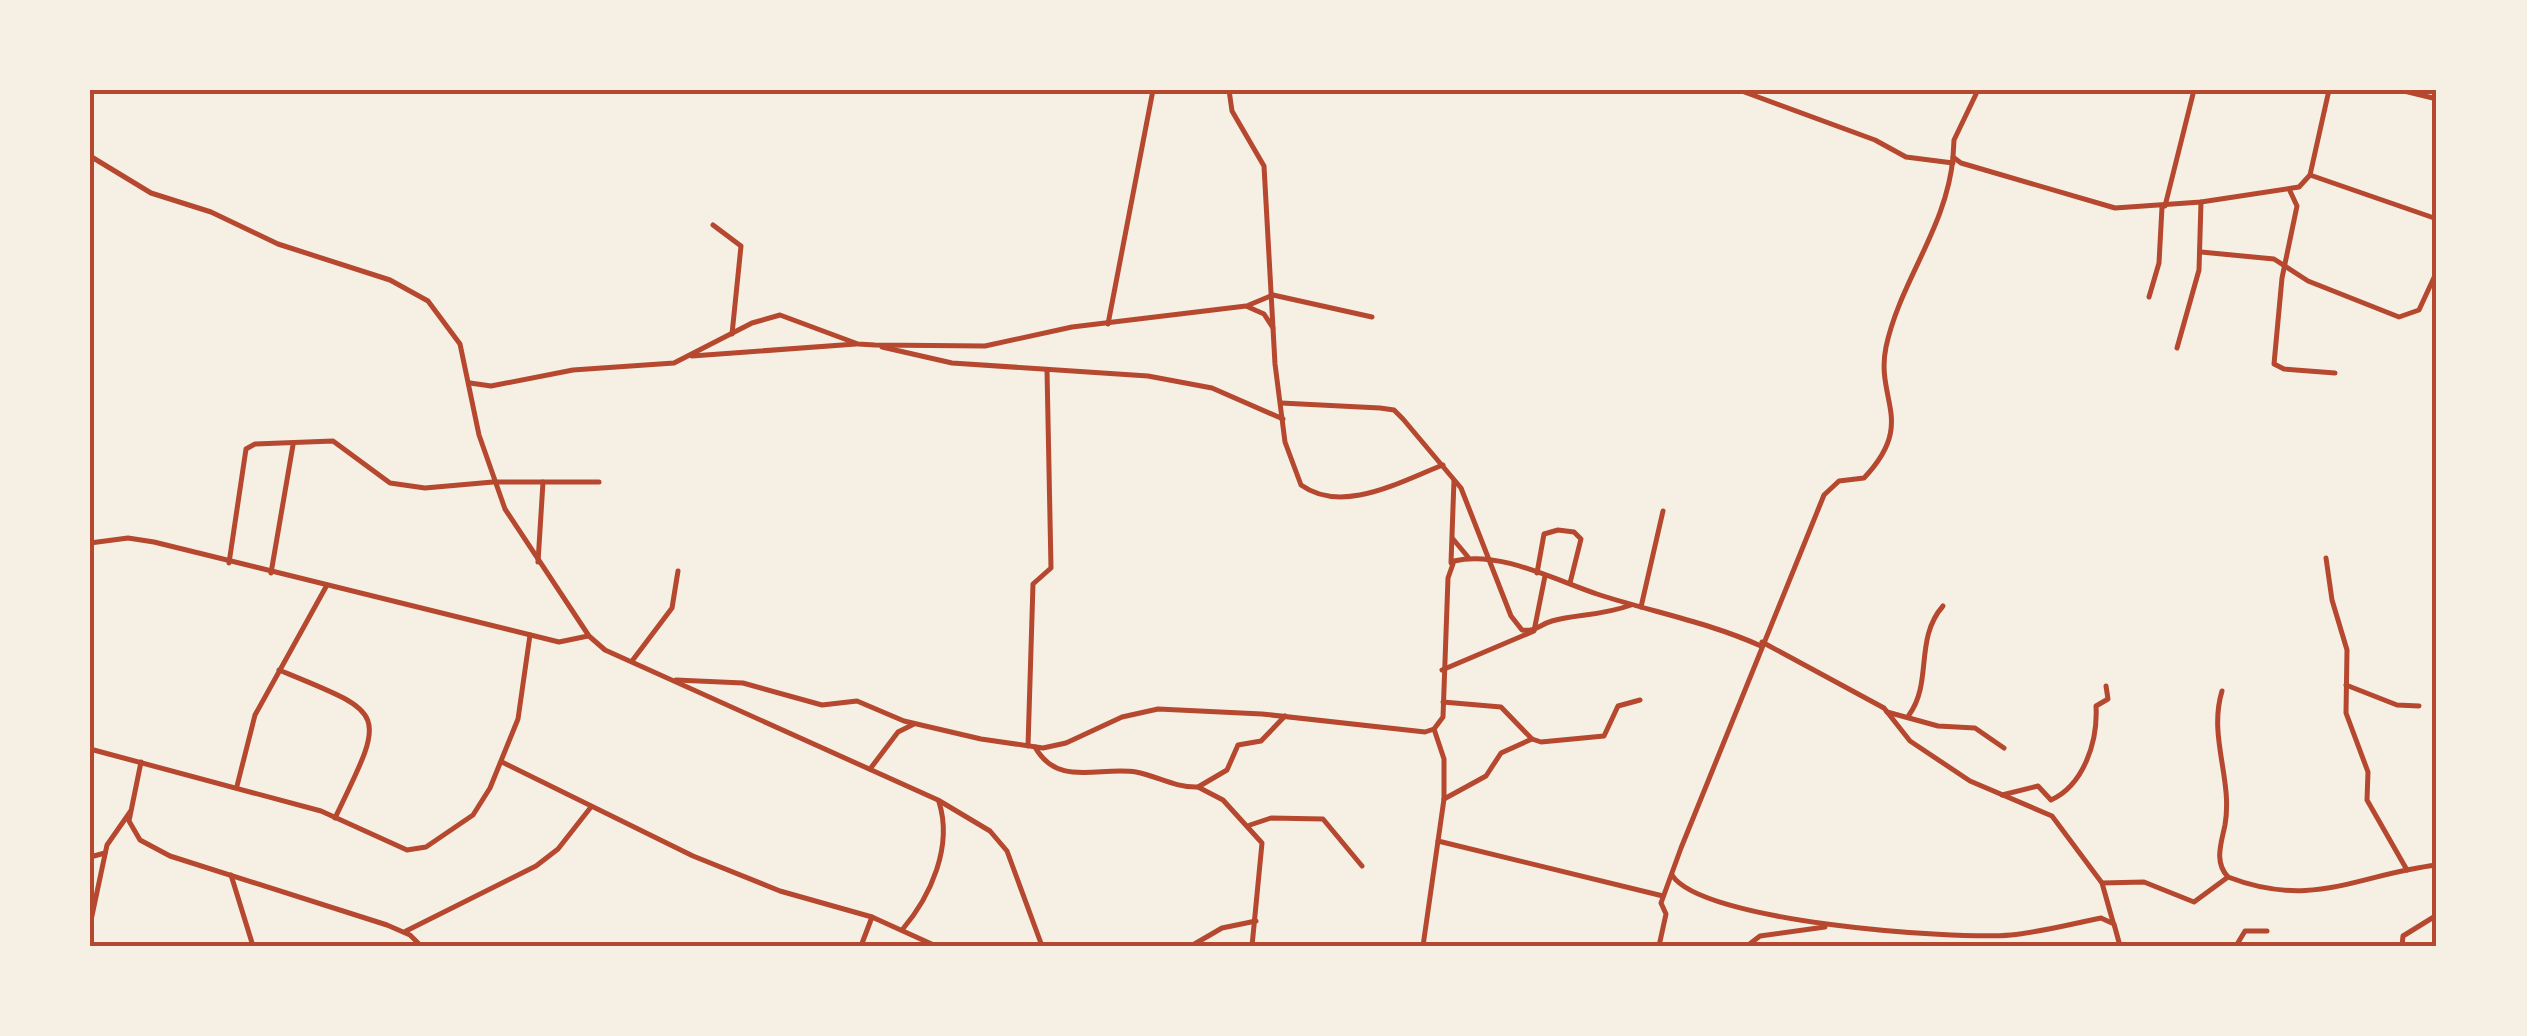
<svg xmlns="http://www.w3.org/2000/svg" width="2527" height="1036" font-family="'Archivo Narrow',sans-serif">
<rect width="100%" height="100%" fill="#f6efe4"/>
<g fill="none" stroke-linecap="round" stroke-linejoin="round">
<g stroke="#b5482f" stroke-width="5">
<path d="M 1229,90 L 1232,111 L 1264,166 L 1275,364 L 1285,442 L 1301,485 C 1343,515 1401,481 1443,465"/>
<path d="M 1739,90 L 1875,140 L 1906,157 L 1953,163"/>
<path d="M 1978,90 L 1954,140 L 1953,157 L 1961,163 L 2115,208 L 2201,202 L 2299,187 L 2310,175 L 2329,90"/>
<path d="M 2400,90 L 2437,99"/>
<path d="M 90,156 L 151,193 L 211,212 L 278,244 L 390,280 L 428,301 L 460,344 L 479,435 L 505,509 L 589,636 L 605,650 L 938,800 L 990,831 L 1007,851 L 1042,946"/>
<path d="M 2310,175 L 2437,219"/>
<path d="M 2290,191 L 2297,206 L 2282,278 L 2274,364 L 2284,369 L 2335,373"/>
<path d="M 2165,206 L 2194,90"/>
<path d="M 713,225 L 741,246 L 732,334"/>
<path d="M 2201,252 L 2274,259 L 2308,281 L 2399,317 L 2419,310 L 2437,271"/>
<path d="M 2149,297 L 2159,263 L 2162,207"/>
<path d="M 1249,305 L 1273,295 L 1372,317"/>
<path d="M 1108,324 L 1153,90"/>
<path d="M 882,347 L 952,363 L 1148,376 L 1212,388 L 1283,419"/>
<path d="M 2177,348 L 2199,270 L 2201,202"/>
<path d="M 692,356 L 856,344"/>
<path d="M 470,383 L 491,386 L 573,370 L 674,363 L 752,323 L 780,315 L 858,344 L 875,345 L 985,346 L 1072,327 L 1246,306 L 1264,314 L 1273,328"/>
<path d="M 1281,403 L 1380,408 L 1394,410 L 1403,419 L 1461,488 L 1511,616 L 1522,630 C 1535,632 1539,625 1552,621 C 1577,614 1601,616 1631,605"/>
<path d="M 1453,539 L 1468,557"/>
<path d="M 90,543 L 128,538 L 154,542 L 559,642 L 588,636"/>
<path d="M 2326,558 L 2332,600 L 2347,650 L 2346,713 L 2368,772 L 2367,800 L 2407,870"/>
<path d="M 538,562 L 543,482"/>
<path d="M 229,563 L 246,449 L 255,444 L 333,441 L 390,483 L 425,488 L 493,482 L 599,482"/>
<path d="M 1451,563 L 1454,480"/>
<path d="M 271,573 L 293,445"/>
<path d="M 1537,573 L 1544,534 L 1558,530 L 1574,532 L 1581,539 L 1570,583"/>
<path d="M 1641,607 L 1663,511"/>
<path d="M 1762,642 L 1884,708 L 1910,741 L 1970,781 L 2052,816 L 2102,883 L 2113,922"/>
<path d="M 632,661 L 672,608 L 678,571"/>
<path d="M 279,670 C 389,715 387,710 335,818"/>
<path d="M 1442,670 L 1534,631 L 1545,576"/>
<path d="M 676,680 L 743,683 L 822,705 L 857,701 L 904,721 L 981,739 L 1043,748 L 1066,743 L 1122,717 L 1158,709 L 1262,714 L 1425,732 L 1434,729 L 1443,717 L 1448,578 L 1454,561 C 1499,550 1555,580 1597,594 C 1652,612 1708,622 1761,646"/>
<path d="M 2346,685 L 2397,705 L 2419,706"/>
<path d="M 2222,691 C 2208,737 2233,779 2225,825 C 2221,844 2214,862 2228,877 C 2314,910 2358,874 2437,865"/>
<path d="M 1443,702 L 1501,707 L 1532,739 L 1541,742 L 1604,736 L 1618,706 L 1640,700"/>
<path d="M 1887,712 L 1938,726 L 1975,728 L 2004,748"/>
<path d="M 1909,715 C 1933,682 1914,639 1943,606"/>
<path d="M 1028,746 L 1033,584 L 1051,568 L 1047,370"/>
<path d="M 1035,747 C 1058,788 1099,766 1136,772 C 1157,776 1176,788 1198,787 L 1227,770 L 1238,745 L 1261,741 L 1285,716"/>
<path d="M 90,749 L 321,811 L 407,850 L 426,847 L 473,815 L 490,788 L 518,719 L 530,635"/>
<path d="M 141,762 L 129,821 L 140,840 L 170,856 L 387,925 L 410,935 L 421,946"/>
<path d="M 502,762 L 693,856 L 780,891 L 872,917 L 936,946"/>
<path d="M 870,769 L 898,732 L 914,724"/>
<path d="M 237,786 L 255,715 L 327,585"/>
<path d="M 1198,787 L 1223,800 L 1262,843 L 1252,946"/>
<path d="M 2002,795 L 2038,786 L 2051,800 C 2084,785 2098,741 2096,706 L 2108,699 L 2106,686"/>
<path d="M 1444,799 L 1486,776 L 1501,753 L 1532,739"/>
<path d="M 1250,825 L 1271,818 L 1323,819 L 1362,866"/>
<path d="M 1438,841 L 1663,896"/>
<path d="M 90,857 L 105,853"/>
<path d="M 231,875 L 253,946"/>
<path d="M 1672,875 C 1701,922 1953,940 2011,935 C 2041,932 2071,924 2101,918 L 2114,924 L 2120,946"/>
<path d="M 2102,883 L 2144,882 L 2194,902 L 2228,877"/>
<path d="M 90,925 L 107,845 L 130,812"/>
<path d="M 902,930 C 931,896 953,846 939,802"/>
<path d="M 406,931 L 536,866 L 558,849 L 591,807"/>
<path d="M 861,946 L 872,917"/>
<path d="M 1191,946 L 1222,928 L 1256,921"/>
<path d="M 1423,946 L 1444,799 L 1444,759 L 1434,729"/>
<path d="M 1659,946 L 1666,914 L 1661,903 L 1681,848 L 1824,495 L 1839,481 L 1864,478 C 1917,422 1875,400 1886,347 C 1900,281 1947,227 1953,157"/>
<path d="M 1747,946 L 1760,936 L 1825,927"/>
<path d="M 2236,946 L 2245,931 L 2267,931"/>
<path d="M 2402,946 L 2403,936 L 2437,915"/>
</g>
</g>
<rect width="2527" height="1036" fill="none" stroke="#f6efe4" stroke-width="185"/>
<rect x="92" y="92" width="2342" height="852" fill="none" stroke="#b5482f" stroke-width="4"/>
</svg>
